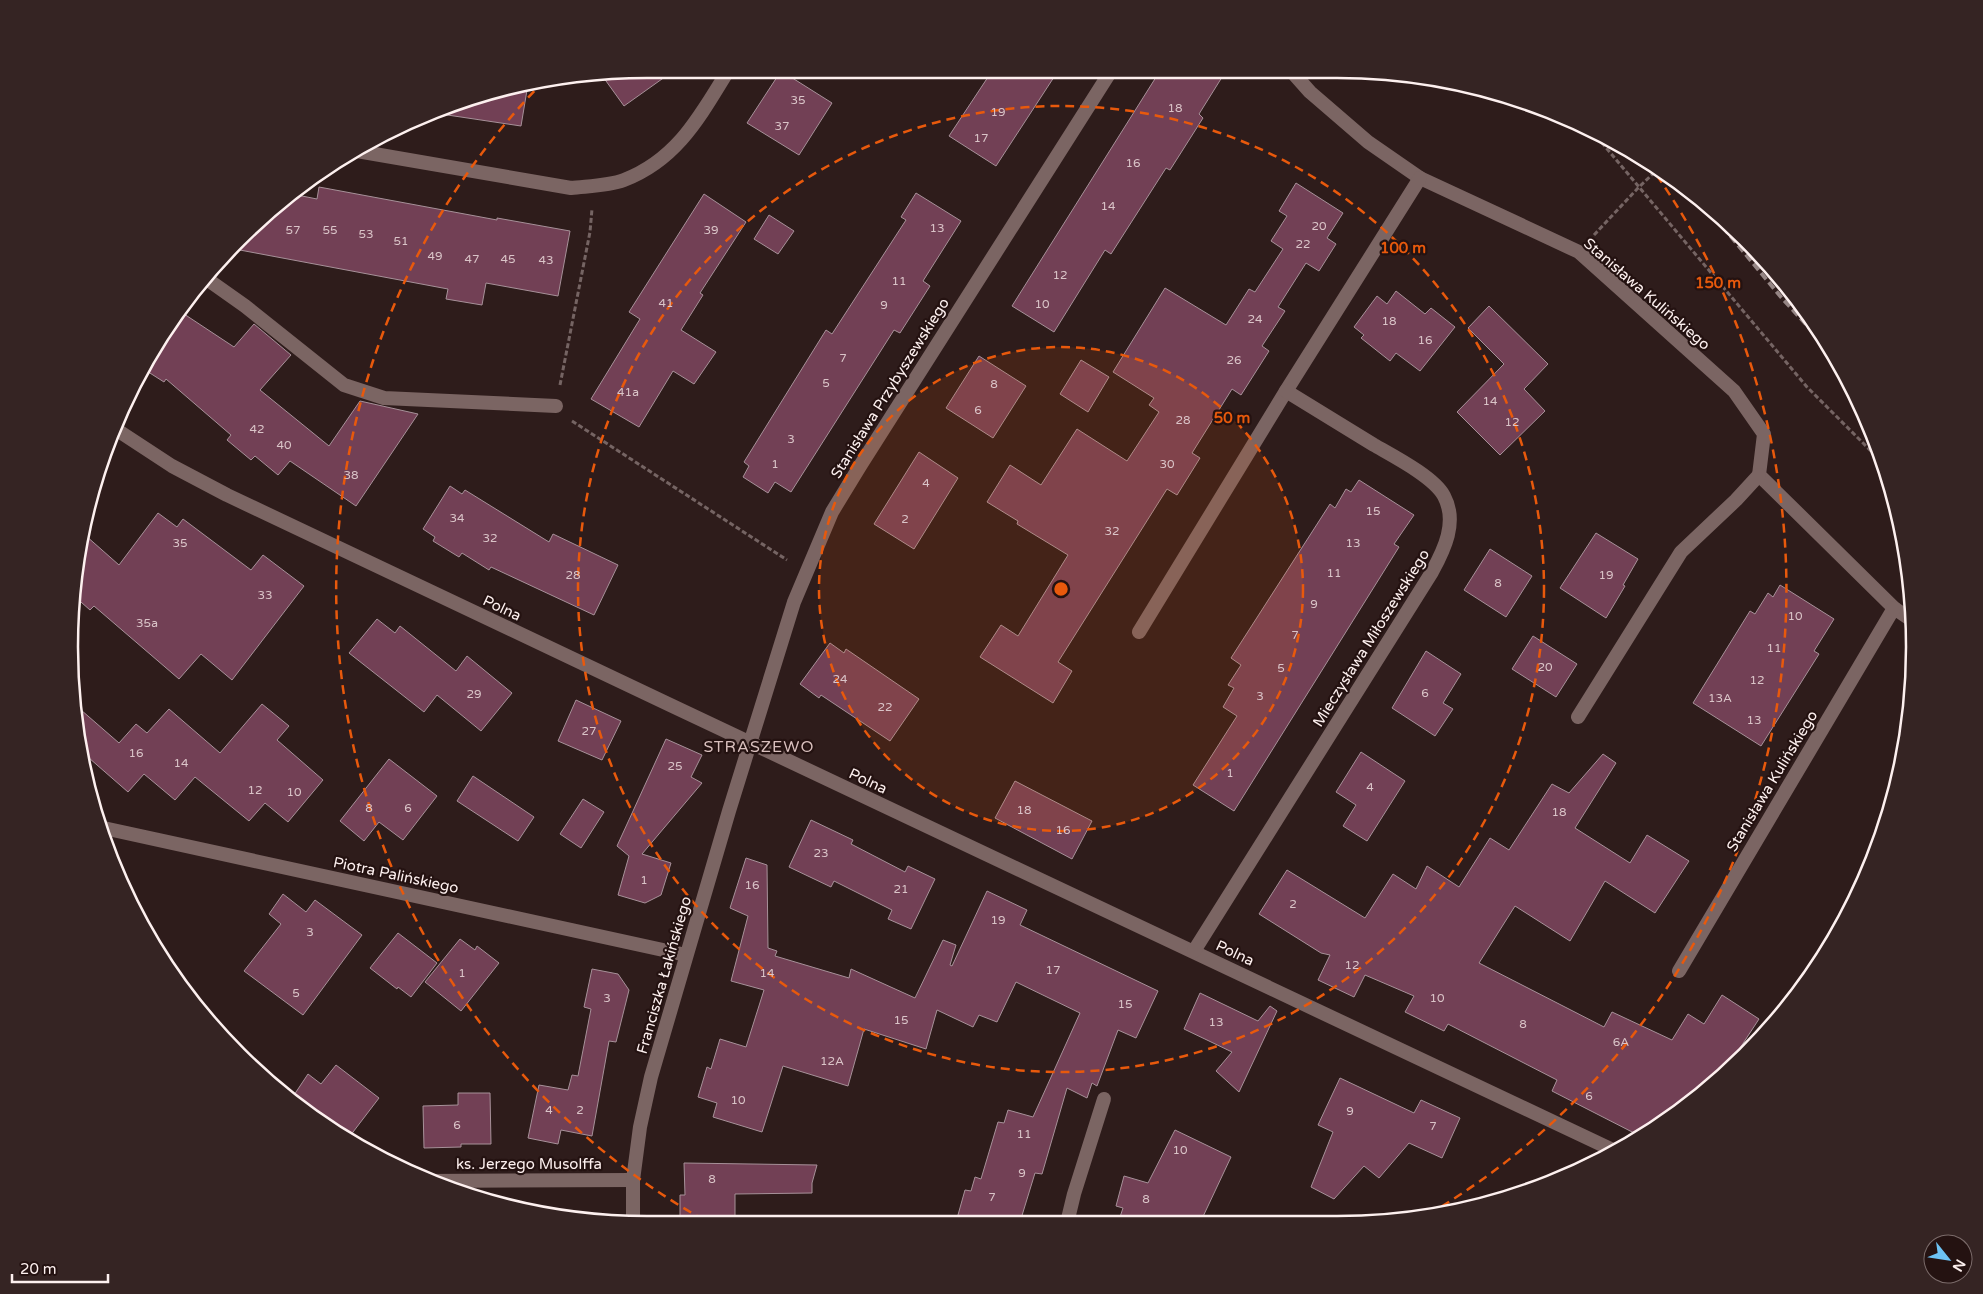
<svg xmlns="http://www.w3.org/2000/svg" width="1983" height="1294" font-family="'Varela Round',sans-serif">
<rect width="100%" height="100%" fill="#2e1c1b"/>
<g fill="#724055" stroke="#a79199">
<path d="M 601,74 L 669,74 L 624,106 Z"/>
<path d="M 779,74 L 786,74 L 832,103 L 799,155 L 747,123 Z"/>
<path d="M 990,74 L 1056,74 L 996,166 L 949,136 Z"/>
<path d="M 1158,74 L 1224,74 L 1199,114 L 1203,118 L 1170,170 L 1166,168 L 1111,254 L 1105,250 L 1054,332 L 1012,306 Z"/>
<path d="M 528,84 L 521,126 L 434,113 L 461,99 Z"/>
<path d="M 1296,183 L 1343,213 L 1327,238 L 1336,244 L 1319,271 L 1306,263 L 1278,307 L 1285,311 L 1262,346 L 1269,351 L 1241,395 L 1232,389 L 1192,453 L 1200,458 L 1177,495 L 1167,489 L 1058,662 L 1072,671 L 1053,703 L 980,657 L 1001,625 L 1018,636 L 1068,555 L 1017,524 L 1018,521 L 987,502 L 1010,465 L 1041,485 L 1077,429 L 1127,461 L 1159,412 L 1149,405 L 1154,398 L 1113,372 L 1165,288 L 1226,325 L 1249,289 L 1255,292 L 1283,249 L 1271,241 L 1287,216 L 1279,211 Z"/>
<path d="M 319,187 L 497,220 L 497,218 L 570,231 L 558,296 L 486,283 L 482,305 L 446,299 L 448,289 L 229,248 L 238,238 L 292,194 L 317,199 Z"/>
<path d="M 916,193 L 961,221 L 923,281 L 930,286 L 900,333 L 894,330 L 791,492 L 775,482 L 768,493 L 743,477 L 749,466 L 744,462 L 826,330 L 832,334 L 906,220 L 901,217 Z"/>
<path d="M 704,194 L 746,222 L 700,293 L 703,295 L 681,330 L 716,352 L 694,384 L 673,371 L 639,427 L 591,399 L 640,319 L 629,312 Z"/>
<path d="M 769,215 L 794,231 L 778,254 L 754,239 Z"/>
<path d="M 1396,291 L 1425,314 L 1431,308 L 1455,327 L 1420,371 L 1396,353 L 1390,361 L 1361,338 L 1364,335 L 1354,327 L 1377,296 L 1387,304 Z"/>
<path d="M 1489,306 L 1548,364 L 1524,389 L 1545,411 L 1500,455 L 1457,412 L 1504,364 L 1468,328 Z"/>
<path d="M 178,310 L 234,347 L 254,324 L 291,355 L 260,390 L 329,446 L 360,401 L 418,414 L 356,506 L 290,461 L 278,475 L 255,456 L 251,460 L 227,440 L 231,435 L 166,379 L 164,382 L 142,368 L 146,358 Z"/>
<path d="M 979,356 L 1026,386 L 993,438 L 946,408 Z"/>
<path d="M 1081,360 L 1109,377 L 1088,412 L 1060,394 Z"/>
<path d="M 919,452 L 958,478 L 914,549 L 874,524 Z"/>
<path d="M 1359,480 L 1414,515 L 1394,544 L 1399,547 L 1234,811 L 1193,785 L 1237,716 L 1223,707 L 1234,688 L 1228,685 L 1241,665 L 1231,658 L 1330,504 L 1335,508 L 1346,489 L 1351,492 Z"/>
<path d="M 450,486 L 462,494 L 465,490 L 549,542 L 553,534 L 618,565 L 594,615 L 491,567 L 489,570 L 462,553 L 459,557 L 433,541 L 435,537 L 423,529 Z"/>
<path d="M 158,513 L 177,527 L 183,519 L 251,570 L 263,555 L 304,586 L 232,680 L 201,654 L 179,679 L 94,606 L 90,610 L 73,595 L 85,535 L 119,565 Z"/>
<path d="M 1596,533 L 1638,559 L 1623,585 L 1625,586 L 1606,618 L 1560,588 Z"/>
<path d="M 1490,549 L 1532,576 L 1506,617 L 1464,590 Z"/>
<path d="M 1780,585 L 1834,619 L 1814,651 L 1819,654 L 1761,746 L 1693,703 L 1750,611 L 1755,614 L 1768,593 L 1773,597 Z"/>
<path d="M 377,619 L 395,633 L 400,626 L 456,671 L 467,656 L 512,693 L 481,731 L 437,695 L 424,712 L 349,653 Z"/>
<path d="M 1533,636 L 1577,664 L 1556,697 L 1512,669 Z"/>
<path d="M 830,643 L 844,653 L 846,649 L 919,699 L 890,741 L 821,695 L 819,698 L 800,684 Z"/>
<path d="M 1426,651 L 1461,674 L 1443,703 L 1453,709 L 1435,736 L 1392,708 Z"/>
<path d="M 576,700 L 621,721 L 602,760 L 558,741 Z"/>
<path d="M 73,703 L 119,743 L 136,724 L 147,733 L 169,709 L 220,753 L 262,704 L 289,726 L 277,740 L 323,780 L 288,822 L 265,803 L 249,821 L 195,777 L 175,800 L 144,774 L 128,792 L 81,751 Z"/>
<path d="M 666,739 L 702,755 L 691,777 L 702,783 L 642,854 L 671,863 L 661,895 L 645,903 L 618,895 L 629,856 L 617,846 Z"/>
<path d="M 1361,752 L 1405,781 L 1367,841 L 1343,826 L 1356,805 L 1336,792 Z"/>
<path d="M 1603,754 L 1616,763 L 1575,828 L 1630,863 L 1647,835 L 1689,861 L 1655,913 L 1605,881 L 1570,941 L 1515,906 L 1479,963 L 1604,1027 L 1612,1012 L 1672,1040 L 1688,1014 L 1704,1024 L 1722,995 L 1759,1019 L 1725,1071 L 1688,1106 L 1640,1136 L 1552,1091 L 1557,1080 L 1448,1024 L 1444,1031 L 1405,1012 L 1414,996 L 1365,975 L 1354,997 L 1318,980 L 1330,955 L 1321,953 L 1259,914 L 1287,870 L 1365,918 L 1393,874 L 1416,889 L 1427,866 L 1459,887 L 1490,838 L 1509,850 L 1552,784 L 1569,793 Z"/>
<path d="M 389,759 L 437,796 L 403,840 L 379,822 L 364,841 L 340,821 Z"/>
<path d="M 473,776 L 534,817 L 518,841 L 457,801 Z"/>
<path d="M 1015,781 L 1092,821 L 1072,859 L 995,818 Z"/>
<path d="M 583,799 L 604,812 L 581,848 L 560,834 Z"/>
<path d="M 811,820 L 853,840 L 851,844 L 905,872 L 908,866 L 935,879 L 911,929 L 888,919 L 892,910 L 834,881 L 831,887 L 789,867 Z"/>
<path d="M 746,858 L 767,865 L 768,948 L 777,951 L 775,956 L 849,978 L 851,969 L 915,998 L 943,940 L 956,945 L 950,965 L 952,966 L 987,891 L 1027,910 L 1020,925 L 1158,991 L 1136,1038 L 1118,1030 L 1097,1086 L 1092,1083 L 1087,1098 L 1067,1088 L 1042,1174 L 1035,1173 L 1020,1222 L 956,1222 L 965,1190 L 971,1191 L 975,1177 L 981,1179 L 998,1122 L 1004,1123 L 1008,1110 L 1033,1117 L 1080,1013 L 1016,982 L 997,1022 L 979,1015 L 973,1027 L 937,1010 L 926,1049 L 864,1029 L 848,1086 L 783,1066 L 762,1132 L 713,1117 L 717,1103 L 698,1097 L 707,1067 L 711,1069 L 720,1039 L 746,1047 L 764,990 L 731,981 L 748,916 L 730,908 Z"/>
<path d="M 283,894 L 306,912 L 315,900 L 362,935 L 303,1015 L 244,971 L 281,924 L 269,914 Z"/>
<path d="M 398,933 L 437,963 L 411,997 L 398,987 L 397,989 L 370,968 Z"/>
<path d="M 460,939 L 475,950 L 477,946 L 499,963 L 461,1011 L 425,982 Z"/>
<path d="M 592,969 L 618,974 L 629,990 L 616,1042 L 609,1041 L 592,1136 L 561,1130 L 558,1144 L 528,1138 L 539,1085 L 568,1090 L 572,1075 L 578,1076 L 591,1009 L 584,1007 Z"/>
<path d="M 1200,993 L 1258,1021 L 1270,1006 L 1277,1011 L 1239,1092 L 1216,1071 L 1232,1052 L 1184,1029 Z"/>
<path d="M 336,1065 L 379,1098 L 350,1136 L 294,1095 L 308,1074 L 321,1084 Z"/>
<path d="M 1340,1078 L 1414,1113 L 1421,1100 L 1460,1118 L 1442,1158 L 1409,1143 L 1379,1178 L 1364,1166 L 1334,1199 L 1311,1187 L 1333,1132 L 1318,1125 Z"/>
<path d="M 458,1093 L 490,1093 L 491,1144 L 461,1144 L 461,1147 L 424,1148 L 423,1106 L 458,1105 Z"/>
<path d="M 1175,1130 L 1231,1157 L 1200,1223 L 1118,1223 L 1123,1208 L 1116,1206 L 1124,1176 L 1148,1183 Z"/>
<path d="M 684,1163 L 817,1165 L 812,1183 L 812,1193 L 735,1194 L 735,1221 L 680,1221 L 680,1195 L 685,1195 Z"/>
</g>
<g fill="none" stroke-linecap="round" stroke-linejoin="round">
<g stroke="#756463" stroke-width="3" stroke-dasharray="5 2.5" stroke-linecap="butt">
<path d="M 1592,131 L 1807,387 L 1880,460"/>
<path d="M 1594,235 L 1638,188 L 1659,168"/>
<path d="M 560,385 L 590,232 L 592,209"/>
<path d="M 572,421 L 787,560"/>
</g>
<path stroke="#7b6563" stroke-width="14" d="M 204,277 L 245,306 L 344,385 L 384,398 L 556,406"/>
<g stroke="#7b6563" stroke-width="14">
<path d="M 1294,74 L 1310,92 L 1368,142 L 1420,178 L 1579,252 L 1734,391 L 1764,434 L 1759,475 L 1894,608 L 1913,621"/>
<path d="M 357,151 L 571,188 C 588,186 608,186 624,180 C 676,160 699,118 726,74"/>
<path d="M 114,428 L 172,466 L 227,495 C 689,715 1152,931 1615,1151"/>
<path d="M 1139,632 L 1286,391 L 1420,178"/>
<path d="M 1578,717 L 1681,552 L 1736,500 L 1759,475"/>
<path d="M 99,827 L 686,955"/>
<path d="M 1194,951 L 1432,572 C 1444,550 1458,522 1444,496 C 1434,477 1393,456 1374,445 C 1345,427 1315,409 1286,391"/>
<path d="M 1679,971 L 1894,608"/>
<path d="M 424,1181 L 633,1180"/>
<path d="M 633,1221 L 633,1180 L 640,1127 L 651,1077 L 729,811 L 794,602 L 832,512 L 860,466 L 1109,74"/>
<path d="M 1067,1223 L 1074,1194 L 1104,1099"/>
</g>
<path stroke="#958584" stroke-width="4" stroke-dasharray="8 4" stroke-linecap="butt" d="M 1700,199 L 1781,297 L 1827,347"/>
</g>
<circle cx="1061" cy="589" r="242" fill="#e8590c" fill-opacity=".12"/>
<g fill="none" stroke="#e8590c" stroke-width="2.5" stroke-dasharray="9 6">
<circle cx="1061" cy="589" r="242"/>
<circle cx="1061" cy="589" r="483"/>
<path d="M704 1220A725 725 0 0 1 544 81M1648 163A725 725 0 0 1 1429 1214"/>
</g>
<g text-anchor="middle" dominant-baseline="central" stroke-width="4.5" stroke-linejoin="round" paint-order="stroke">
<g font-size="12" fill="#dac4c8">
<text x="798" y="100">35</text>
<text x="1175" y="108">18</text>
<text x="998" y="112">19</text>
<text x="782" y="126">37</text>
<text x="981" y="138">17</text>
<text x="1133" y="163">16</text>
<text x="1108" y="206">14</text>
<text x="1319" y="226">20</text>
<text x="937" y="228">13</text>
<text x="293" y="230">57</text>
<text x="330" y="230">55</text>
<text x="711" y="230">39</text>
<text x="366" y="234">53</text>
<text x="401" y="241">51</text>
<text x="1303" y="244">22</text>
<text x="435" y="256">49</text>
<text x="472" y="259">47</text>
<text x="508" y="259">45</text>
<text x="546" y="260">43</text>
<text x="1060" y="275">12</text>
<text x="899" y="281">11</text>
<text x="666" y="303">41</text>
<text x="1042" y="304">10</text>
<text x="884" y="305">9</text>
<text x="1255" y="319">24</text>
<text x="1389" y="321">18</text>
<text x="1425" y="340">16</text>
<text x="843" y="358">7</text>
<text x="1234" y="360">26</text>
<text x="826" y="383">5</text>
<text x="994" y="384">8</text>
<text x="628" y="392">41a</text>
<text x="1490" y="401">14</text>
<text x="978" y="410">6</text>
<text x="1183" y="420">28</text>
<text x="1512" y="422">12</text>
<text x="257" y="429">42</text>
<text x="791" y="439">3</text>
<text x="284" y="445">40</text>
<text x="775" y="464">1</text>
<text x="1167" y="464">30</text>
<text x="351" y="475">38</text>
<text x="926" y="483">4</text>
<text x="1373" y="511">15</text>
<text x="457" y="518">34</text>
<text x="905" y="519">2</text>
<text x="1112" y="531">32</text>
<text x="490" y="538">32</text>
<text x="180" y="543">35</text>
<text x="1353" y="543">13</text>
<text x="1334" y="573">11</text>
<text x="573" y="575">28</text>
<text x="1606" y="575">19</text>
<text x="1498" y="583">8</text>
<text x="265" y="595">33</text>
<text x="1314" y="604">9</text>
<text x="1795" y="616">10</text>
<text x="147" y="623">35a</text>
<text x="1295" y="635">7</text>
<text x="1774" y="648">11</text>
<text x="1545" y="667">20</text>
<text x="1281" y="668">5</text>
<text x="840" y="679">24</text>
<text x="1757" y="680">12</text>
<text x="1425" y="693">6</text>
<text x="474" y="694">29</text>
<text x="1260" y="696">3</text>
<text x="1720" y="698">13A</text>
<text x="885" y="707">22</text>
<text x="1754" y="720">13</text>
<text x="589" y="731">27</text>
<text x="136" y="753">16</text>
<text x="181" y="763">14</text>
<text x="675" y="766">25</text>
<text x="1230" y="773">1</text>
<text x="1370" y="787">4</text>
<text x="255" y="790">12</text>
<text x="294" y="792">10</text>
<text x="369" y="808">8</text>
<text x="408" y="808">6</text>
<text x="1024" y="810">18</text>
<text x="1559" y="812">18</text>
<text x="1063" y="830">16</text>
<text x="821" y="853">23</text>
<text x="644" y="880">1</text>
<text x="752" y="885">16</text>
<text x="901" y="889">21</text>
<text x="1293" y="904">2</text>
<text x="998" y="920">19</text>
<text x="310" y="932">3</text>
<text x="1352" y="965">12</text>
<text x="1053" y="970">17</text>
<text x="462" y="973">1</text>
<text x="767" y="973">14</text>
<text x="296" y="993">5</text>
<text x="607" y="998">3</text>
<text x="1437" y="998">10</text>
<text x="1125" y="1004">15</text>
<text x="901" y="1020">15</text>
<text x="1216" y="1022">13</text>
<text x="1523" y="1024">8</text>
<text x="1621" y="1042">6A</text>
<text x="832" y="1061">12A</text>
<text x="1589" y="1096">6</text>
<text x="738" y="1100">10</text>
<text x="549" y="1110">4</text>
<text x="580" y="1110">2</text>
<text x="1350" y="1111">9</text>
<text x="457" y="1125">6</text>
<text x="1433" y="1126">7</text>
<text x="1024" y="1134">11</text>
<text x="1180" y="1150">10</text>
<text x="1022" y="1173">9</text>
<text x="712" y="1179">8</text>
<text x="992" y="1197">7</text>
<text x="1146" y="1199">8</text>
</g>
<g font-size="15" fill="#fdf0ef" stroke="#241211">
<text transform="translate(1647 294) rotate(41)">Stanisława Kulińskiego</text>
<text transform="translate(890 388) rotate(-58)">Stanisława Przybyszewskiego</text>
<text transform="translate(502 608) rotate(25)">Polna</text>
<text transform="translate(1371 638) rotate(-58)">Mieczysława Miłoszewskiego</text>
<text transform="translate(868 781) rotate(25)">Polna</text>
<text transform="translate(1772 781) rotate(-59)">Stanisława Kulińskiego</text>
<text transform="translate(396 875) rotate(12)">Piotra Palińskiego</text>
<text transform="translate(1235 953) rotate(25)">Polna</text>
<text transform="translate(664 975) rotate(-74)">Franciszka Łakińskiego</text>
<text x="529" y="1164">ks. Jerzego Musolffa</text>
</g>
<g font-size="16" letter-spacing="1" fill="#d8bfbd" stroke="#241211">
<text x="759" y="747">STRASZEWO</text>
</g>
</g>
<path d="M0 0H1983V1294H0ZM647 78H1337A569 569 0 0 1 1906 647V647A569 569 0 0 1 1337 1216H647A569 569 0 0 1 78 647V647A569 569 0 0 1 647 78Z" fill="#352423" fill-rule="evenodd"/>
<path fill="none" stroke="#fdf0ef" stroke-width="2.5" d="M647 78H1337A569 569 0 0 1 1906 647V647A569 569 0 0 1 1337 1216H647A569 569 0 0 1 78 647V647A569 569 0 0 1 647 78Z"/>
<circle cx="1061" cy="589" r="8" fill="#e8590c" stroke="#241211" stroke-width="2.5"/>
<g font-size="15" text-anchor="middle" font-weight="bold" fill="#e8590c" stroke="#241211" stroke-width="4.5" stroke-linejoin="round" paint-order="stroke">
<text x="1403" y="253">100 m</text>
<text x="1718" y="288">150 m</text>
<text x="1232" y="423">50 m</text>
</g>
<g transform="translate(1948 1259) rotate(120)"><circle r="24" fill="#241211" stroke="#7b6b6a"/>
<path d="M0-4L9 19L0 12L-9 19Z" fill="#6dc2f3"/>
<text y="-8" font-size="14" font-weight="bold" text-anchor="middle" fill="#fdf0ef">N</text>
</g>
<path d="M12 1274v8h96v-8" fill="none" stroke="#fdf0ef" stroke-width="2.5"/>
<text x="20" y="1274" font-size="15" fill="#fdf0ef" stroke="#241211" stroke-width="4" paint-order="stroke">20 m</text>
</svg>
